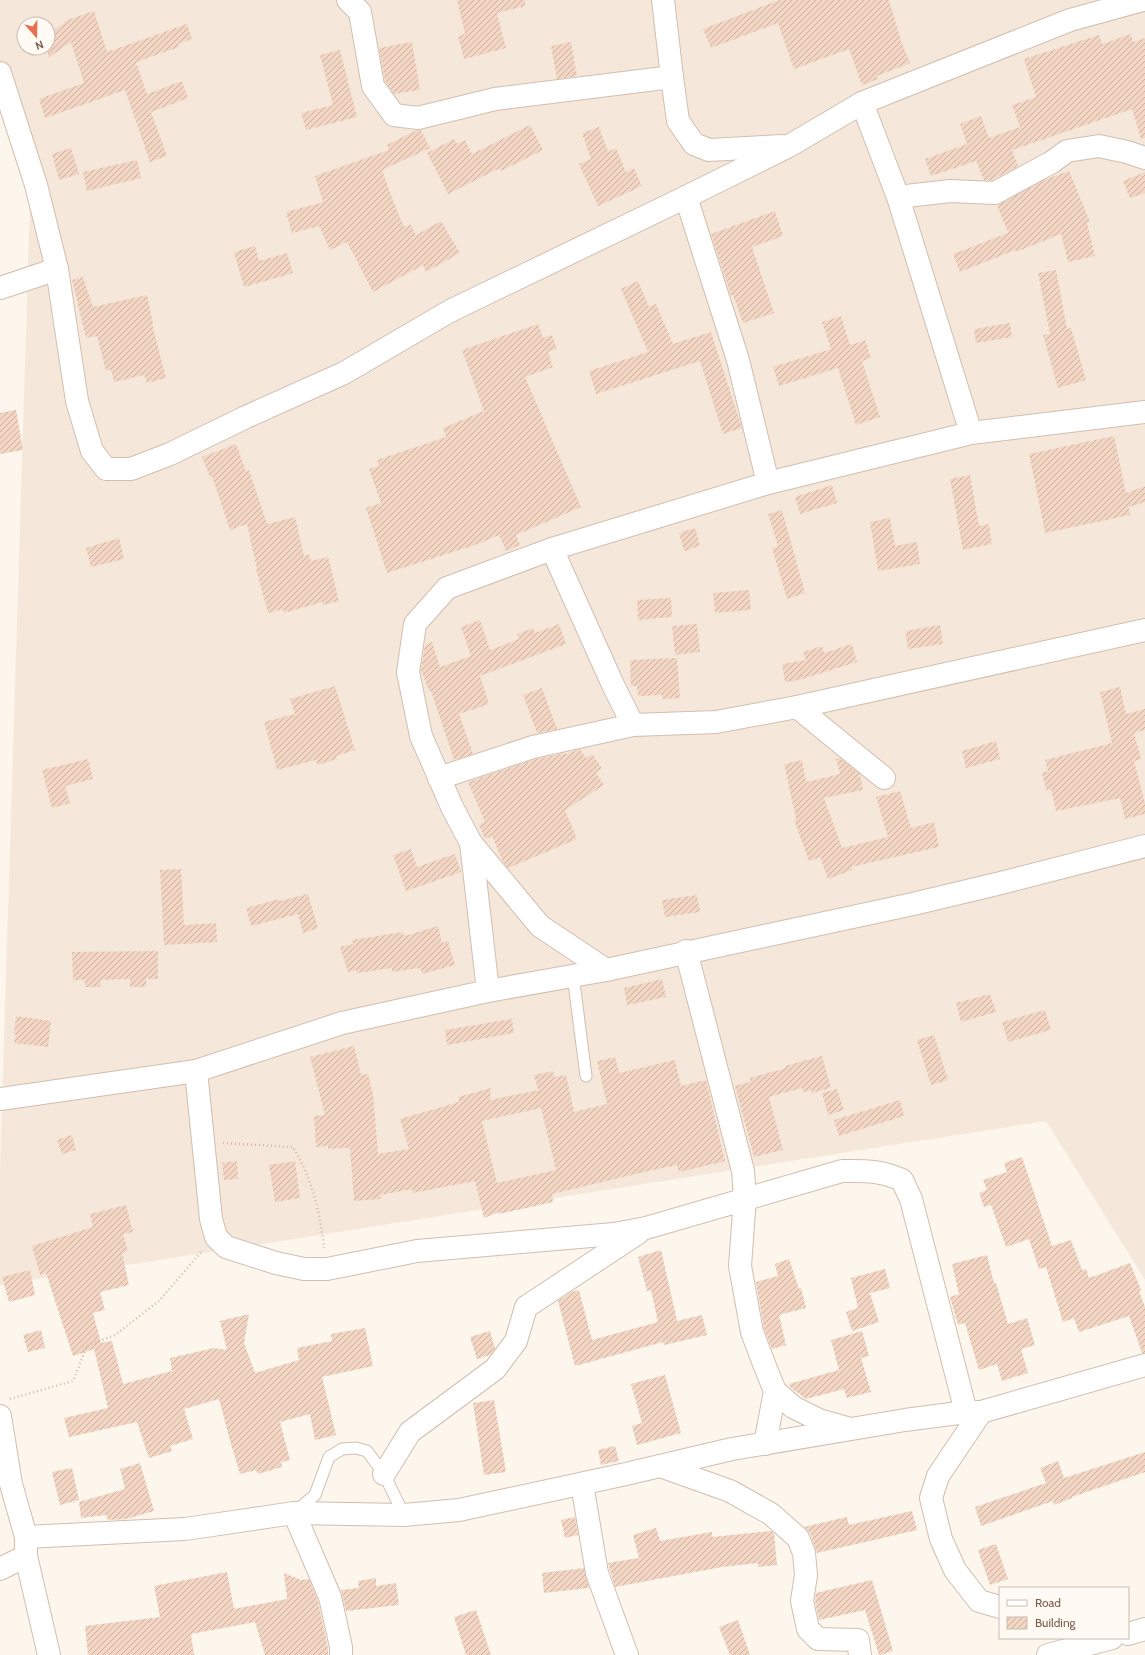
<svg xmlns="http://www.w3.org/2000/svg" width="1145" height="1655" font-family="Cabin,sans-serif">
<defs>
<pattern id="building-hatch" width="6" height="6" patternUnits="userSpaceOnUse"><rect width="6" height="6" fill="#f3d5c3"/><path d="M-1 1l2-2M0 6l6-6M5 7l2-2" fill="none" stroke="#cab0a1"/></pattern>
</defs>
<rect width="100%" height="100%" fill="#fdf6ec"/>
<path fill="#f5e8da" fill-rule="evenodd" d="M 0,0 L 1145,0 L 1145,1280 L 1046,1121 L 0,1285 L 0,1169 L 31,171 L 0,73 ZM 24,24 L 48,24 L 48,48 L 24,48 Z"/>
<g fill="url(#building-hatch)" fill-rule="evenodd">
<path d="M 457,0 L 525,0 L 525,6 L 497,13 L 506,48 L 464,59 L 458,36 L 465,34 Z"/>
<path d="M 779,0 L 889,0 L 901,41 L 910,63 L 877,76 L 878,79 L 862,85 L 849,49 L 794,69 L 778,23 L 711,48 L 703,29 Z"/>
<path d="M 94,11 L 107,52 L 187,24 L 192,39 L 178,44 L 179,47 L 136,62 L 147,94 L 182,81 L 188,98 L 151,112 L 167,156 L 150,162 L 125,90 L 45,118 L 39,99 L 84,83 L 71,42 L 48,58 L 48,34 L 70,19 Z"/>
<path d="M 1131,34 L 1133,42 L 1145,38 L 1145,138 L 1141,139 L 1132,109 L 1012,150 L 1018,166 L 992,180 L 984,180 L 976,161 L 931,176 L 925,159 L 967,144 L 960,124 L 981,116 L 989,138 L 1020,127 L 1012,105 L 1036,97 L 1024,59 L 1099,35 L 1102,44 Z"/>
<path d="M 412,42 L 420,90 L 394,94 L 385,81 L 379,48 Z"/>
<path d="M 571,42 L 577,76 L 557,79 L 551,46 Z"/>
<path d="M 340,50 L 357,117 L 306,130 L 301,113 L 333,105 L 320,55 Z"/>
<path d="M 530,125 L 543,150 L 501,171 L 500,168 L 448,194 L 427,153 L 454,139 L 457,144 L 465,140 L 472,154 Z"/>
<path d="M 599,127 L 608,152 L 616,148 L 626,172 L 634,168 L 642,186 L 598,206 L 579,164 L 591,159 L 582,133 Z"/>
<path d="M 417,130 L 421,130 L 430,148 L 382,170 L 394,203 L 404,227 L 410,224 L 416,235 L 441,221 L 460,253 L 426,272 L 423,265 L 373,292 L 347,242 L 330,250 L 319,226 L 292,233 L 286,212 L 323,202 L 315,176 L 389,150 L 387,145 Z"/>
<path d="M 71,148 L 79,174 L 59,180 L 52,154 Z"/>
<path d="M 137,160 L 141,178 L 87,191 L 83,172 Z"/>
<path d="M 1069,171 L 1090,222 L 1087,223 L 1095,256 L 1068,262 L 1061,234 L 1016,252 L 1015,250 L 960,272 L 953,254 L 1008,233 L 997,205 L 1046,179 Z"/>
<path d="M 1145,172 L 1145,193 L 1130,198 L 1123,181 Z"/>
<path d="M 775,211 L 783,236 L 752,247 L 774,313 L 743,323 L 733,295 L 731,295 L 711,234 Z"/>
<path d="M 255,246 L 259,261 L 287,253 L 293,273 L 244,287 L 234,252 Z"/>
<path d="M 1056,270 L 1067,329 L 1071,328 L 1086,380 L 1058,388 L 1043,335 L 1050,334 L 1038,273 Z"/>
<path d="M 83,277 L 93,307 L 147,295 L 153,324 L 152,324 L 166,378 L 147,383 L 144,375 L 114,382 L 111,370 L 106,371 L 97,336 L 86,338 L 72,280 Z"/>
<path d="M 638,281 L 649,307 L 656,304 L 673,344 L 711,332 L 742,428 L 723,434 L 700,361 L 596,394 L 589,371 L 648,352 L 621,289 Z"/>
<path d="M 841,316 L 850,345 L 865,340 L 871,358 L 862,361 L 880,417 L 856,425 L 838,368 L 779,386 L 773,367 L 831,349 L 822,322 Z"/>
<path d="M 1010,323 L 1012,337 L 976,343 L 974,329 Z"/>
<path d="M 538,324 L 543,338 L 552,335 L 557,349 L 548,352 L 553,367 L 525,377 L 581,507 L 516,535 L 520,545 L 506,551 L 499,535 L 478,544 L 387,573 L 366,508 L 381,503 L 369,469 L 379,466 L 377,460 L 446,437 L 443,428 L 484,411 L 462,350 Z"/>
<path d="M 16,410 L 23,450 L 0,454 L 0,413 Z"/>
<path d="M 1114,436 L 1126,493 L 1145,486 L 1145,502 L 1129,507 L 1130,515 L 1045,533 L 1029,454 Z"/>
<path d="M 236,444 L 246,471 L 249,470 L 267,524 L 295,517 L 304,556 L 309,554 L 311,561 L 328,557 L 339,601 L 323,605 L 323,602 L 284,613 L 283,609 L 268,613 L 256,569 L 257,569 L 247,524 L 230,530 L 212,476 L 210,477 L 202,457 Z"/>
<path d="M 970,475 L 979,526 L 989,524 L 992,544 L 963,550 L 950,479 Z"/>
<path d="M 832,485 L 837,503 L 800,514 L 795,497 Z"/>
<path d="M 782,510 L 805,593 L 787,599 L 772,548 L 778,546 L 768,514 Z"/>
<path d="M 890,518 L 895,546 L 917,542 L 920,564 L 878,571 L 870,522 Z"/>
<path d="M 695,528 L 700,546 L 684,551 L 679,533 Z"/>
<path d="M 119,538 L 124,559 L 91,567 L 86,548 Z"/>
<path d="M 749,590 L 751,610 L 715,613 L 713,593 Z"/>
<path d="M 671,598 L 672,617 L 638,620 L 637,600 Z"/>
<path d="M 480,620 L 490,650 L 519,639 L 517,634 L 533,628 L 535,633 L 559,624 L 566,644 L 480,676 L 489,704 L 459,714 L 473,754 L 454,760 L 431,691 L 429,691 L 421,670 L 425,645 L 432,642 L 440,667 L 471,656 L 461,627 Z"/>
<path d="M 697,624 L 700,652 L 675,655 L 672,626 Z"/>
<path d="M 940,625 L 943,644 L 908,649 L 905,631 Z"/>
<path d="M 852,644 L 857,662 L 799,680 L 785,682 L 782,664 L 806,660 L 803,652 L 822,646 L 824,653 Z"/>
<path d="M 677,658 L 680,698 L 663,699 L 662,695 L 638,696 L 637,686 L 631,686 L 630,660 Z"/>
<path d="M 335,686 L 355,750 L 336,756 L 337,759 L 317,765 L 316,760 L 277,770 L 264,722 L 295,714 L 290,699 Z"/>
<path d="M 1120,687 L 1126,714 L 1145,709 L 1145,730 L 1134,733 L 1141,759 L 1134,761 L 1145,803 L 1145,814 L 1125,819 L 1120,798 L 1056,811 L 1051,789 L 1046,790 L 1042,773 L 1048,771 L 1045,760 L 1112,743 L 1100,692 Z"/>
<path d="M 542,688 L 557,729 L 537,733 L 523,695 Z"/>
<path d="M 996,741 L 1000,759 L 966,768 L 962,751 Z"/>
<path d="M 580,749 L 586,758 L 592,754 L 602,768 L 596,773 L 604,785 L 565,810 L 577,839 L 508,868 L 503,862 L 492,836 L 485,839 L 479,825 L 485,822 L 468,782 L 536,759 L 566,753 L 566,754 Z"/>
<path d="M 840,758 L 860,774 L 863,790 L 824,798 L 842,848 L 888,837 L 876,797 L 900,791 L 911,828 L 934,822 L 939,847 L 851,867 L 852,870 L 828,879 L 820,857 L 809,861 L 794,820 L 796,819 L 784,764 L 802,760 L 806,782 L 840,774 L 836,759 Z"/>
<path d="M 88,759 L 93,779 L 65,786 L 70,803 L 52,808 L 42,770 Z"/>
<path d="M 411,849 L 417,867 L 455,854 L 461,872 L 406,891 L 393,855 Z"/>
<path d="M 181,869 L 184,925 L 216,923 L 217,942 L 164,945 L 160,870 Z"/>
<path d="M 308,894 L 318,928 L 303,933 L 298,914 L 251,926 L 246,908 L 279,899 L 280,901 Z"/>
<path d="M 697,895 L 700,912 L 665,917 L 662,900 Z"/>
<path d="M 438,926 L 442,943 L 448,941 L 455,965 L 422,974 L 420,968 L 392,972 L 392,968 L 357,973 L 356,970 L 348,972 L 340,947 L 353,944 L 352,940 L 403,932 L 404,936 Z"/>
<path d="M 158,951 L 158,979 L 146,979 L 146,987 L 130,987 L 130,979 L 101,980 L 100,987 L 85,987 L 85,980 L 73,980 L 72,952 Z"/>
<path d="M 662,979 L 666,997 L 627,1005 L 624,988 Z"/>
<path d="M 990,994 L 996,1012 L 961,1022 L 956,1003 Z"/>
<path d="M 1045,1010 L 1051,1030 L 1008,1042 L 1002,1022 Z"/>
<path d="M 16,1016 L 51,1021 L 48,1047 L 14,1043 L 16,1035 L 14,1034 Z"/>
<path d="M 512,1019 L 514,1033 L 447,1045 L 445,1030 Z"/>
<path d="M 934,1035 L 948,1080 L 931,1085 L 917,1040 Z"/>
<path d="M 354,1046 L 361,1075 L 368,1074 L 373,1094 L 378,1154 L 409,1149 L 400,1119 L 459,1102 L 458,1097 L 491,1088 L 490,1100 L 538,1090 L 534,1075 L 553,1071 L 554,1077 L 566,1075 L 574,1112 L 607,1104 L 597,1061 L 615,1057 L 619,1073 L 675,1060 L 681,1086 L 706,1080 L 725,1161 L 679,1172 L 677,1165 L 648,1171 L 552,1194 L 553,1202 L 499,1214 L 499,1212 L 484,1218 L 475,1181 L 413,1193 L 412,1189 L 380,1195 L 381,1199 L 354,1201 L 350,1148 L 328,1149 L 328,1146 L 316,1147 L 314,1116 L 325,1115 L 310,1057 ZM 541,1108 L 556,1170 L 497,1183 L 482,1121 Z"/>
<path d="M 822,1056 L 831,1088 L 812,1093 L 811,1090 L 803,1092 L 802,1088 L 769,1097 L 783,1150 L 754,1157 L 735,1086 L 750,1082 L 750,1078 L 786,1068 L 785,1066 Z"/>
<path d="M 837,1089 L 844,1110 L 828,1115 L 822,1093 Z"/>
<path d="M 900,1100 L 904,1116 L 839,1136 L 834,1120 Z"/>
<path d="M 72,1135 L 76,1150 L 62,1154 L 57,1140 Z"/>
<path d="M 1022,1157 L 1052,1246 L 1071,1240 L 1082,1270 L 1086,1269 L 1089,1278 L 1130,1263 L 1141,1290 L 1139,1291 L 1145,1307 L 1145,1353 L 1142,1353 L 1129,1316 L 1079,1332 L 1074,1318 L 1063,1322 L 1046,1267 L 1039,1269 L 1029,1239 L 1006,1247 L 991,1205 L 984,1207 L 979,1193 L 987,1190 L 983,1180 L 1007,1172 L 1004,1163 Z"/>
<path d="M 237,1161 L 238,1179 L 224,1180 L 222,1163 Z"/>
<path d="M 295,1161 L 300,1198 L 275,1202 L 269,1165 Z"/>
<path d="M 126,1205 L 133,1232 L 123,1234 L 128,1251 L 122,1253 L 129,1285 L 100,1292 L 105,1310 L 93,1313 L 101,1343 L 112,1341 L 123,1384 L 172,1371 L 170,1358 L 214,1348 L 227,1350 L 220,1321 L 249,1314 L 244,1343 L 255,1373 L 299,1360 L 297,1348 L 332,1341 L 331,1334 L 365,1328 L 373,1366 L 322,1377 L 336,1435 L 315,1440 L 310,1414 L 280,1422 L 290,1460 L 281,1462 L 282,1467 L 258,1474 L 256,1470 L 240,1474 L 231,1444 L 219,1399 L 184,1409 L 193,1439 L 170,1446 L 172,1451 L 149,1458 L 137,1422 L 69,1437 L 64,1418 L 108,1408 L 94,1349 L 73,1356 L 46,1273 L 40,1275 L 32,1246 L 93,1227 L 90,1214 Z"/>
<path d="M 661,1250 L 677,1321 L 702,1315 L 707,1335 L 664,1345 L 663,1342 L 575,1366 L 558,1301 L 571,1292 L 579,1290 L 592,1340 L 658,1322 L 651,1290 L 647,1291 L 638,1257 Z"/>
<path d="M 987,1255 L 994,1283 L 996,1283 L 1008,1324 L 1027,1318 L 1035,1345 L 1021,1349 L 1028,1373 L 1002,1381 L 997,1364 L 979,1370 L 965,1323 L 958,1325 L 950,1297 L 959,1294 L 952,1264 Z"/>
<path d="M 789,1259 L 799,1289 L 801,1288 L 806,1308 L 779,1315 L 786,1345 L 772,1349 L 764,1329 L 756,1282 L 778,1276 L 775,1264 Z"/>
<path d="M 885,1269 L 890,1288 L 870,1293 L 879,1322 L 852,1331 L 846,1312 L 858,1308 L 851,1278 Z"/>
<path d="M 30,1270 L 35,1295 L 9,1302 L 2,1277 Z"/>
<path d="M 41,1330 L 45,1348 L 28,1352 L 23,1335 Z"/>
<path d="M 490,1331 L 495,1349 L 490,1355 L 477,1359 L 470,1337 Z"/>
<path d="M 862,1331 L 869,1356 L 861,1358 L 871,1392 L 847,1398 L 844,1389 L 806,1399 L 790,1387 L 789,1384 L 839,1370 L 831,1340 Z"/>
<path d="M 665,1375 L 681,1433 L 637,1445 L 632,1426 L 642,1423 L 631,1384 Z"/>
<path d="M 494,1400 L 506,1472 L 484,1475 L 473,1403 Z"/>
<path d="M 615,1446 L 619,1461 L 601,1465 L 598,1450 Z"/>
<path d="M 1145,1452 L 1145,1472 L 1072,1497 L 1072,1498 L 1054,1505 L 1053,1501 L 981,1526 L 975,1507 L 1046,1483 L 1040,1468 L 1058,1461 L 1064,1478 Z"/>
<path d="M 140,1463 L 154,1511 L 126,1519 L 108,1520 L 106,1515 L 81,1518 L 79,1502 L 125,1489 L 120,1469 Z"/>
<path d="M 72,1468 L 79,1500 L 60,1505 L 52,1472 Z"/>
<path d="M 912,1511 L 917,1530 L 817,1553 L 810,1533 L 804,1527 L 847,1517 L 849,1525 Z"/>
<path d="M 575,1517 L 578,1535 L 565,1538 L 561,1520 Z"/>
<path d="M 656,1528 L 660,1541 L 712,1532 L 712,1537 L 771,1531 L 774,1533 L 777,1565 L 758,1567 L 758,1563 L 722,1567 L 615,1587 L 608,1563 L 639,1558 L 633,1535 Z"/>
<path d="M 996,1544 L 1008,1579 L 990,1585 L 978,1550 Z"/>
<path d="M 584,1568 L 589,1588 L 544,1593 L 542,1573 Z"/>
<path d="M 227,1572 L 234,1609 L 287,1599 L 284,1573 L 301,1580 L 309,1579 L 318,1601 L 328,1648 L 328,1655 L 265,1655 L 255,1622 L 191,1634 L 194,1655 L 88,1655 L 85,1626 L 160,1617 L 154,1586 Z"/>
<path d="M 376,1578 L 376,1586 L 396,1583 L 399,1605 L 346,1611 L 341,1590 L 359,1588 L 358,1581 Z"/>
<path d="M 872,1580 L 893,1651 L 881,1655 L 879,1655 L 865,1610 L 819,1620 L 815,1601 L 816,1593 Z"/>
<path d="M 476,1610 L 491,1655 L 466,1655 L 454,1617 Z"/>
<path d="M 738,1620 L 750,1655 L 730,1655 L 719,1627 Z"/>
</g>
<g fill="none" stroke-linecap="round" stroke-linejoin="round">
<defs>
<g id="lane">
<path d="M 573,975 L 586,1076"/>
<path d="M 296,1511 L 315,1495 L 329,1457 L 342,1449 L 356,1448 L 367,1451 L 384,1474 L 404,1515"/>
</g>
<g id="street">
<path d="M 348,0 L 360,12 L 373,86 L 394,115 L 418,118 L 495,99 L 672,77 L 678,121 L 694,144 L 709,150 L 782,146"/>
<path d="M 663,0 L 672,77"/>
<path d="M 0,73 L 36,185 L 57,269 L 77,401 L 92,451 L 106,469 L 131,469 L 170,454 L 246,417 L 344,373 L 450,311 L 686,197 L 789,146 L 862,103 L 1070,20 L 1143,0"/>
<path d="M 862,103 L 898,197 L 971,433"/>
<path d="M 686,197 L 738,360 L 768,483"/>
<path d="M 898,197 L 950,191 L 995,193 L 1052,162 L 1067,151 L 1099,146 L 1127,152 L 1145,158"/>
<path d="M 0,288 L 57,269"/>
<path d="M 552,549 L 613,685 L 633,725 L 716,722 L 797,707 L 1145,630"/>
<path d="M 797,707 L 884,778"/>
<path d="M 439,778 L 533,747 L 633,725"/>
<path d="M 471,843 L 488,991"/>
<path d="M 686,951 L 743,1171 L 745,1198 L 740,1266 L 752,1332 L 766,1369 L 775,1391 L 793,1407 L 819,1420 L 847,1428"/>
<path d="M 606,970 L 540,926 L 471,843 L 452,807 L 421,736 L 408,672 L 415,624 L 447,588 L 552,549 L 768,483 L 971,433 L 1145,412"/>
<path d="M 196,1071 L 211,1219 L 216,1237 L 226,1247 L 276,1263 L 304,1269 L 327,1269 L 417,1251 L 614,1234 L 646,1228 L 842,1171 C 866,1171 880,1170 902,1180 L 911,1199 L 966,1412"/>
<path d="M 0,1099 L 196,1071 L 342,1023 L 488,991 L 606,970 L 913,904 L 1001,883 L 1145,846"/>
<path d="M 981,1412 L 938,1476 L 931,1498 L 941,1539 L 955,1570 L 979,1601 L 1000,1607"/>
<path d="M 0,1416 L 11,1484 L 26,1537 L 26,1556 L 49,1655"/>
<path d="M 765,1444 L 775,1391"/>
<path d="M 660,1466 L 730,1491 L 771,1514 L 798,1538 L 804,1553 L 806,1575 L 802,1601 L 808,1629 L 818,1639 L 858,1640 L 860,1655"/>
<path d="M 384,1474 L 410,1432 L 495,1369 L 516,1341 L 526,1307 L 638,1233"/>
<path d="M 582,1484 L 597,1573 L 627,1655"/>
<path d="M 294,1513 L 330,1597 L 341,1647 L 341,1655"/>
<path d="M 26,1537 L 185,1529 L 294,1513 L 404,1515 L 459,1510 L 626,1474 L 732,1449 L 905,1420 L 966,1412 L 981,1412 L 1145,1365"/>
<path d="M 0,1569 L 26,1556"/>
<path d="M 1128,1634 L 1145,1629"/>
<path d="M 1048,1655 L 1112,1638"/>
</g>
</defs>
<use href="#lane" stroke="#d1beb0" stroke-width="13"/>
<use href="#street" stroke="#d1beb0" stroke-width="24"/>
<g stroke="#d9b8a5" stroke-width="2.5" stroke-dasharray="1 3" stroke-linecap="butt">
<path d="M 223,1143 L 293,1147 C 312,1179 320,1212 324,1248"/>
<path d="M 10,1399 L 73,1381 L 87,1346 L 115,1335 L 159,1301 L 202,1251"/>
</g>
<use href="#lane" stroke="#fff" stroke-width="11"/>
<use href="#street" stroke="#fff" stroke-width="22"/>
</g>
<rect x="999" y="1587" width="130" height="52" fill="#fffaf3" stroke="#cabbb1"/>
<rect x="1007" y="1600" width="20" height="6" fill="#ffffff" stroke="#cabbb1"/>
<text x="1035" y="1607" font-size="12" fill="#7a5c4d">Road</text>
<rect x="1007" y="1617" width="20" height="12" fill="url(#building-hatch)" stroke="#cabbb1"/>
<text x="1035" y="1627" font-size="12" fill="#7a5c4d">Building</text>
<g transform="translate(36 36) rotate(160)"><circle r="19" fill="#fffaf3" stroke="#cabbb1"/>
<path d="M0-3L7 15L0 10L-7 15Z" fill="#e76f51"/>
<text y="-6" font-size="11" font-weight="bold" text-anchor="middle" fill="#7a5c4d">N</text>
</g>
</svg>
